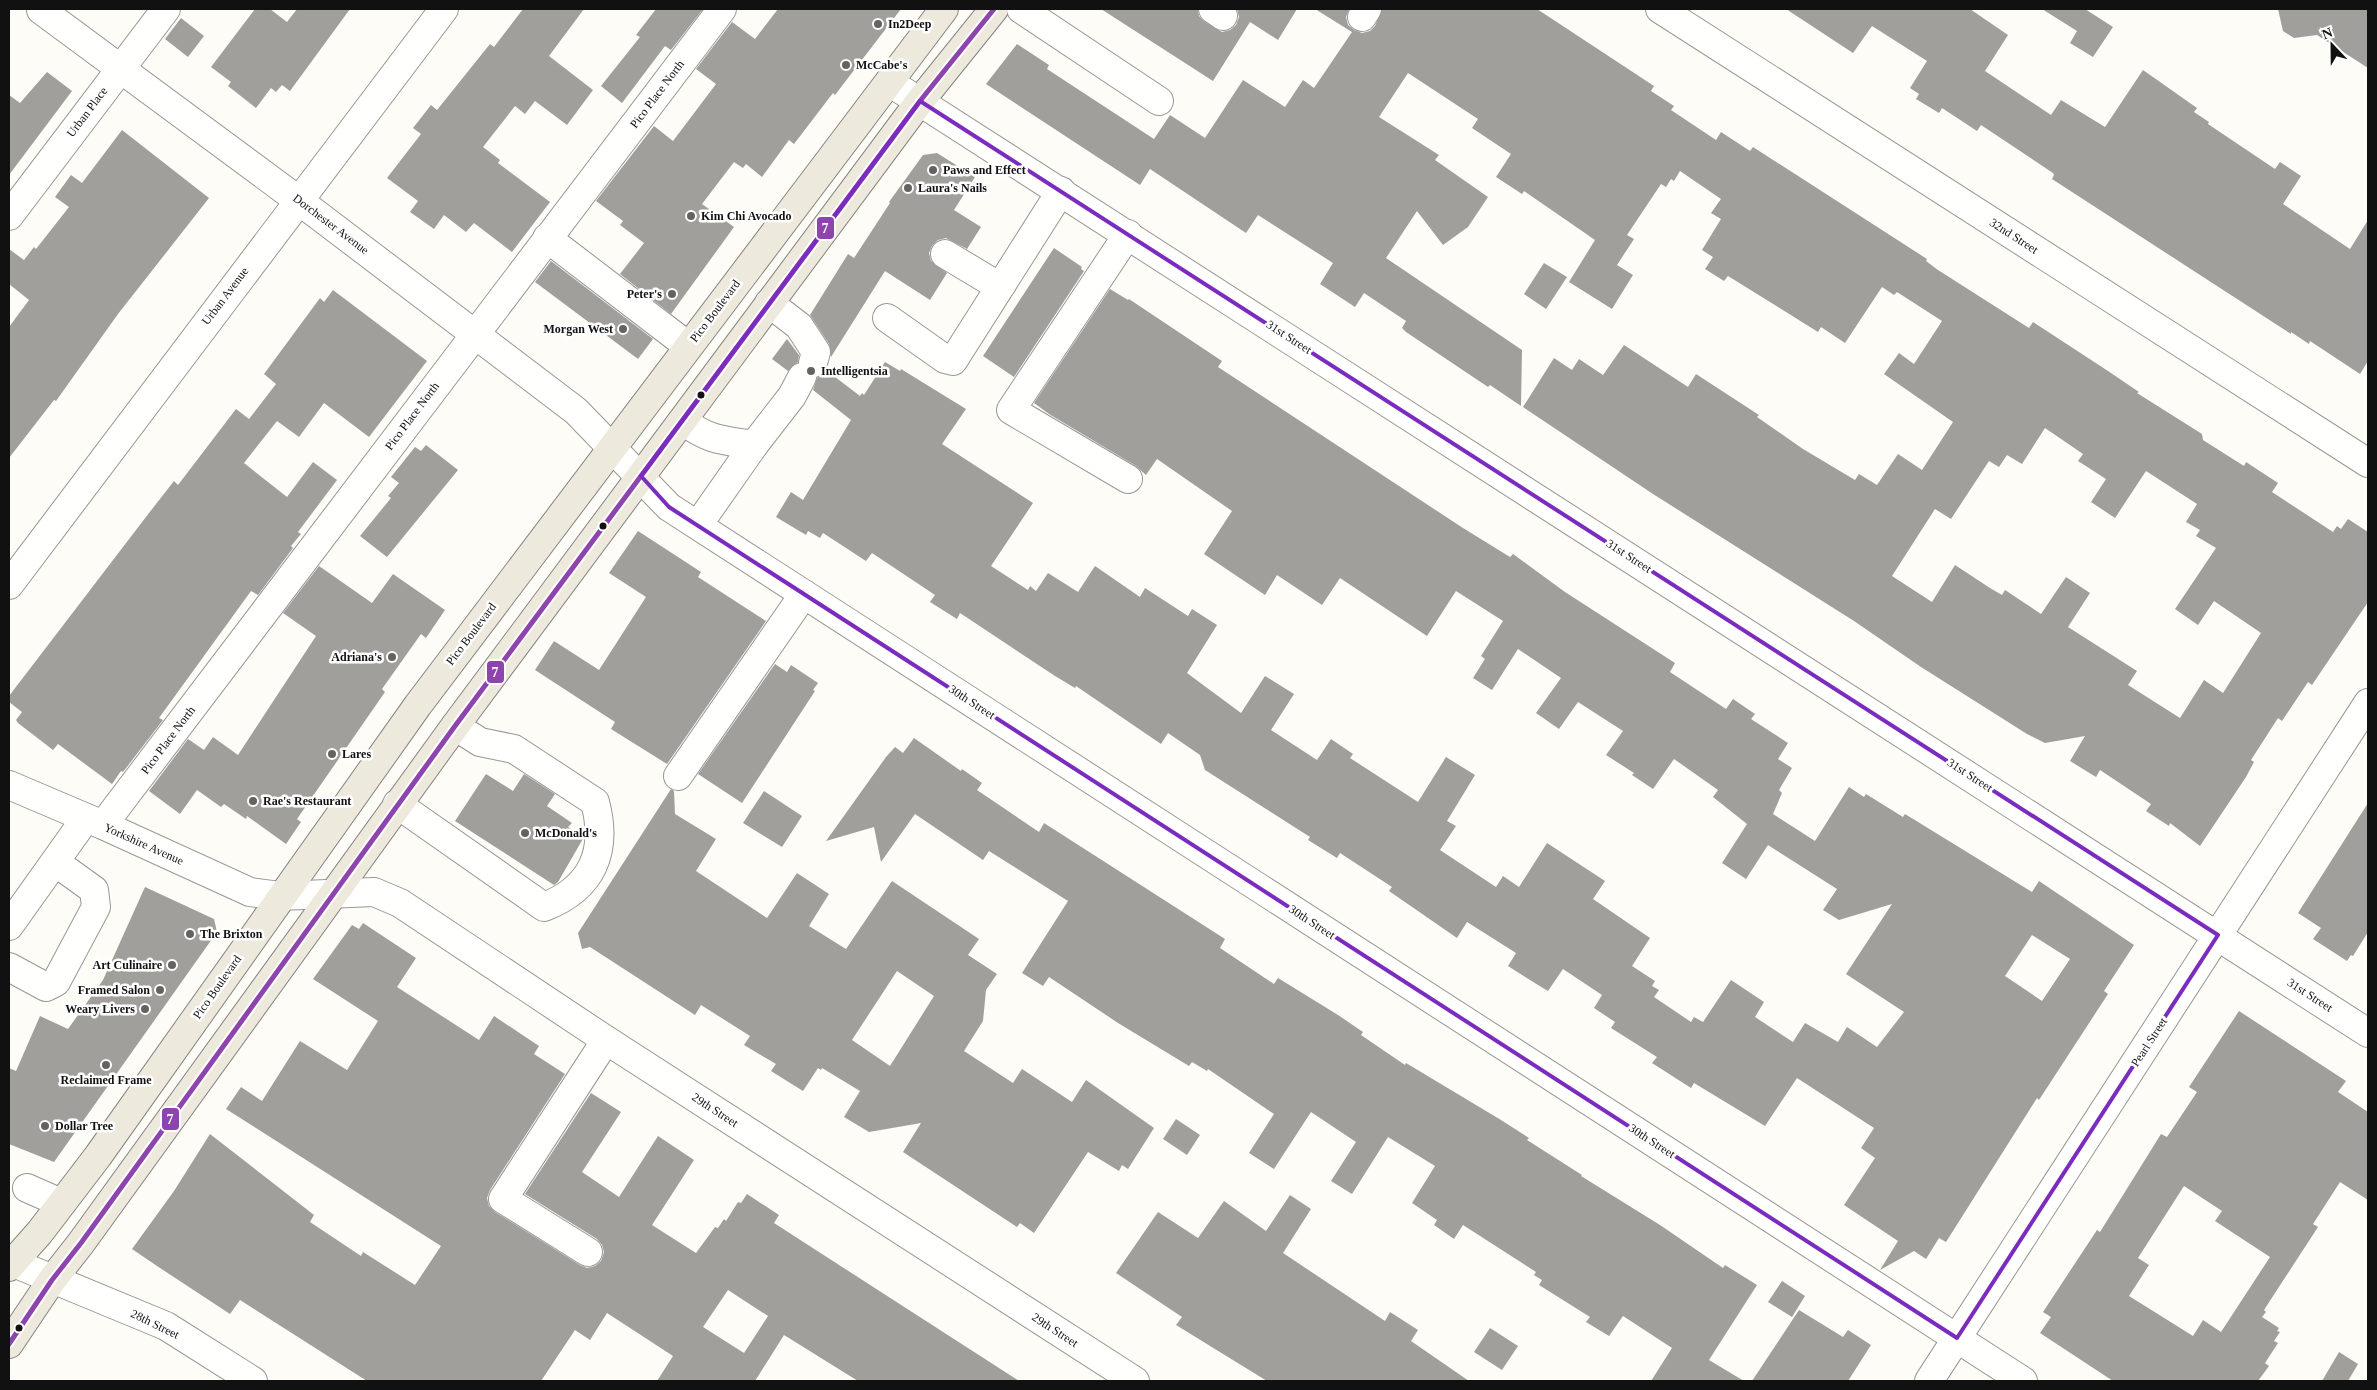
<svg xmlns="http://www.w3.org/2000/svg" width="2377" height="1390" font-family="'Times New Roman',serif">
<rect width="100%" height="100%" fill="#fdfcf7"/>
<g fill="#a19f9c" fill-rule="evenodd">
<path d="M 255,9 L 270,9 L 287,22 L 297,9 L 350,9 L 290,91 L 282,85 L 276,92 L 271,88 L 256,108 L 228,86 L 231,82 L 211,67 Z"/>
<path d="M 523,9 L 584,9 L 549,56 L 593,90 L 567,125 L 535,101 L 525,114 L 515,106 L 483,147 L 500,160 L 498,163 L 550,202 L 512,252 L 474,223 L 466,232 L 444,215 L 434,229 L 410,212 L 418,201 L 387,178 L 421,134 L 413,128 L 431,105 L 437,110 L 490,44 L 494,47 Z"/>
<path d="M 656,9 L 703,9 L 671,50 L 665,46 L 622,103 L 601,86 L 640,37 L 636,35 Z"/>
<path d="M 778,9 L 901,9 L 835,95 L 833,93 L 794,144 L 789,140 L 762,177 L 746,164 L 743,168 L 734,162 L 702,204 L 734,227 L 671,314 L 620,274 L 644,243 L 620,225 L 623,221 L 596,201 L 654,126 L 673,141 L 716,84 L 696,69 L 732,22 L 755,39 Z"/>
<path d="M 1101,9 L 1198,9 L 1199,16 L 1204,21 L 1222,32 L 1230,30 L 1236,25 L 1239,17 L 1237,9 L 1297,9 L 1278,40 L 1250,22 L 1213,81 Z"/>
<path d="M 1315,9 L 1349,9 L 1346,17 L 1348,25 L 1354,30 L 1362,33 L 1370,31 L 1375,26 L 1382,9 L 1537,9 L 1654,86 L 1651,91 L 1674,106 L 1671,110 L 1716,140 L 1721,132 L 1750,151 L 1753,147 L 1927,259 L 1926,261 L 1938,270 L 2029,328 L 2033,322 L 2108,371 L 2139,392 L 2137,393 L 2202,434 L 2203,440 L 2244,466 L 2246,462 L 2278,483 L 2272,492 L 2333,532 L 2337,526 L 2341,529 L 2348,519 L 2368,532 L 2368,602 L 2312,685 L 2308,682 L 2282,721 L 2278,718 L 2251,760 L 2254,762 L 2246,777 L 2200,846 L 2170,823 L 2169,826 L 2146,811 L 2151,804 L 2100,770 L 2096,777 L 2070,761 L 2085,736 L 2045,743 L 2027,734 L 1921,667 L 1854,621 L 1653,494 L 1523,407 L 1554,358 L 1572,370 L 1579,359 L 1603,375 L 1624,345 L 1688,387 L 1696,374 L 1759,415 L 1757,417 L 1803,449 L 1855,480 L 1859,474 L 1877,485 L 1898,454 L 1922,470 L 1953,422 L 1884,374 L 1899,353 L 1914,364 L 1942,321 L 1897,292 L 1894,295 L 1882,287 L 1845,343 L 1821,327 L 1818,332 L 1728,276 L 1724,281 L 1705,269 L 1713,257 L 1702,250 L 1721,219 L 1711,213 L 1721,199 L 1680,171 L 1674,181 L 1671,179 L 1666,187 L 1661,184 L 1627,235 L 1634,239 L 1617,265 L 1633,275 L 1612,309 L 1569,282 L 1595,240 L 1524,191 L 1522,194 L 1496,177 L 1511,154 L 1472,128 L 1478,119 L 1408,73 L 1379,117 L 1439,155 L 1435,160 L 1488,197 L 1468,227 L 1443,245 L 1417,211 L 1386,258 L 1522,350 L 1521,406 L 1490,385 L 1488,387 L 1406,332 L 1402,328 L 1406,321 L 1364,293 L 1355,307 L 1320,284 L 1333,263 L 1258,215 L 1246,233 L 1150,169 L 1140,185 L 986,84 L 1017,44 L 1049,65 L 1047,69 L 1154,139 L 1170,115 L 1205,138 L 1243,80 L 1285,107 L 1303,80 L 1314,88 L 1352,32 ZM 2045,428 L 2083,454 L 2078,461 L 2106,479 L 2091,502 L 2115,518 L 2146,471 L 2197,504 L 2186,522 L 2200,530 L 2196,536 L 2216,548 L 2175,609 L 2198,625 L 2214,601 L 2261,633 L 2223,693 L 2204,680 L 2180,718 L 2128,685 L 2137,671 L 2068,627 L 2090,593 L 2066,577 L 2041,614 L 2005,590 L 2002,595 L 1990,588 L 1955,565 L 1932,602 L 1892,576 L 1935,509 L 1951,519 L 1989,461 L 1999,467 L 2007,455 L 2022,464 Z"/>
<path d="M 1786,9 L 1970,9 L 2008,35 L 1985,71 L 2051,115 L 2061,100 L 2105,127 L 2143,70 L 2197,108 L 2194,112 L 2209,122 L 2208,124 L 2275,169 L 2280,162 L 2301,176 L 2283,204 L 2350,249 L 2368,220 L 2368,361 L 2360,374 L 2310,341 L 2309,344 L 2291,332 L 2291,334 L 2052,179 L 2054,175 L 2053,173 L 1981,125 L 1977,131 L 1942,108 L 1939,113 L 1916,99 L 1919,94 L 1910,88 L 1927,61 L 1872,26 L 1853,53 Z"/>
<path d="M 2042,9 L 2085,9 L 2113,27 L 2093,57 L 2070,43 L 2077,31 Z"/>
<path d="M 2278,9 L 2368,9 L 2368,68 L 2317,35 L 2294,38 L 2283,31 Z"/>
<path d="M 181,18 L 204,36 L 188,57 L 165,39 Z"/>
<path d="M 47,72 L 72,91 L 9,175 L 9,95 L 20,103 Z"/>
<path d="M 122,130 L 209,198 L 118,314 L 56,401 L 54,400 L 9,458 L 9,327 L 29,300 L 9,284 L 9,249 L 24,260 L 34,247 L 36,249 L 69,207 L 55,197 L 71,175 L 82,183 Z"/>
<path d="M 937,153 L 975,177 L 954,210 L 981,227 L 967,249 L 946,238 L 938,240 L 932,246 L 929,253 L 931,261 L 947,273 L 930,300 L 885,271 L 831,357 L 829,344 L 810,315 L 848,254 L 854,258 L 890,203 L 889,202 L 923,155 Z"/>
<path d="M 1054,248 L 1082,267 L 1081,269 L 1084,271 L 1014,377 L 983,356 Z"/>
<path d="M 551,261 L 653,339 L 638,359 L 535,282 Z"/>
<path d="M 1544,263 L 1567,277 L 1546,309 L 1524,294 Z"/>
<path d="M 1110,289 L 1128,300 L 1129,299 L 1222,361 L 1218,367 L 1463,528 L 1510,557 L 1513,554 L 1565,592 L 1675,663 L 1670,672 L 1726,709 L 1733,699 L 1755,714 L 1751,719 L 1788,743 L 1778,759 L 1792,768 L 1779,790 L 1782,793 L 1773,814 L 1815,841 L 1849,787 L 1864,797 L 1866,794 L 1903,817 L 1905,814 L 2032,892 L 2039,881 L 2134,945 L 2104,991 L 2108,994 L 2039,1100 L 2037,1098 L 1946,1242 L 1939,1238 L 1926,1259 L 1914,1251 L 1880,1270 L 1898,1241 L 1844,1205 L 1875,1158 L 1861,1148 L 1874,1128 L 1797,1078 L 1765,1126 L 1694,1083 L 1691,1088 L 1652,1063 L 1657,1057 L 1611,1028 L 1615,1022 L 1594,1008 L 1602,995 L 1563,969 L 1548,991 L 1538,985 L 1508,966 L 1516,953 L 1467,922 L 1457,938 L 1389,891 L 1392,887 L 1340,853 L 1337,858 L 1308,840 L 1310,837 L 1205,770 L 1200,755 L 1168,733 L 1161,744 L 1076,686 L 1075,688 L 1055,676 L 960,613 L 957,619 L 930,602 L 935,595 L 872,553 L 866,561 L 823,533 L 820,538 L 808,531 L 806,535 L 776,517 L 791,492 L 803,500 L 851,420 L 813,390 L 817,378 L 826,370 L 860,396 L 862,393 L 864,395 L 885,362 L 900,371 L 901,369 L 966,409 L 942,444 L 1033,503 L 991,566 L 1028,590 L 1030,586 L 1036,591 L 1048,573 L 1078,592 L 1095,566 L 1140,597 L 1145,588 L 1188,616 L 1192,609 L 1217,625 L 1187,673 L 1241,713 L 1265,676 L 1294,694 L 1271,730 L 1317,760 L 1331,739 L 1353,754 L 1350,758 L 1418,802 L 1446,757 L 1475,775 L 1447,821 L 1456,826 L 1440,850 L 1496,887 L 1503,876 L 1519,887 L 1547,843 L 1605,881 L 1593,899 L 1650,938 L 1632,966 L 1655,981 L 1652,986 L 1659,990 L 1654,997 L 1691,1022 L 1694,1017 L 1703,1022 L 1731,980 L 1764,1002 L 1755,1017 L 1793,1042 L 1805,1023 L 1838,1042 L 1847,1027 L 1877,1047 L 1904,1012 L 1846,974 L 1892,904 L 1839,920 L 1823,910 L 1837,889 L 1768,845 L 1746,879 L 1722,863 L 1747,824 L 1713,797 L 1718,790 L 1674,759 L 1653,789 L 1632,775 L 1634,773 L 1606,755 L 1623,731 L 1578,702 L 1559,729 L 1536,713 L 1561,678 L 1518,649 L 1492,690 L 1473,678 L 1485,659 L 1481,656 L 1503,621 L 1456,591 L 1427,636 L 1340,578 L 1322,605 L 1277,575 L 1265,595 L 1204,554 L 1232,511 L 1157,459 L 1146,475 L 1136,466 L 1049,414 L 1034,403 ZM 2032,935 L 2070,959 L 2042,1001 L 2005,976 Z"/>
<path d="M 333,290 L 427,361 L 369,437 L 324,403 L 299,437 L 277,421 L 244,463 L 287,497 L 313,462 L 337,480 L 298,532 L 301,534 L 291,546 L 293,548 L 258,595 L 251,591 L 159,718 L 163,720 L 123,772 L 121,771 L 112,784 L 58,744 L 53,750 L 18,723 L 16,720 L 22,712 L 9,702 L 9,696 L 149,513 L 174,481 L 178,485 L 236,409 L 249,419 L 276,384 L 264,374 L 320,298 L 324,302 Z"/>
<path d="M 787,339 L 799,355 L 798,362 L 788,371 L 772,359 Z"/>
<path d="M 426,445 L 458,470 L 387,557 L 360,536 L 391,498 L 388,496 L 399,483 L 391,477 L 415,447 L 421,451 Z"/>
<path d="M 638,531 L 701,572 L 698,577 L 766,621 L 667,764 L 611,729 L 615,722 L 535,670 L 554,641 L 599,670 L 646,597 L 609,573 Z"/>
<path d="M 319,566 L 372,603 L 393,574 L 445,610 L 426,638 L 421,634 L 382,689 L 385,692 L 297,819 L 301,822 L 286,844 L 247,816 L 246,819 L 224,804 L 221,807 L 197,790 L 180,814 L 149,791 L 188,739 L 204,750 L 213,737 L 238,755 L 316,636 L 283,613 Z"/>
<path d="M 775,664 L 787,672 L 791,665 L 818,683 L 813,690 L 815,691 L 742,803 L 698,774 Z"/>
<path d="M 914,738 L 961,771 L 962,769 L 982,783 L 977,790 L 1039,832 L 1044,823 L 1225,939 L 1220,948 L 1274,984 L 1278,978 L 1338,1015 L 1363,1032 L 1361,1035 L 1405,1065 L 1406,1063 L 1501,1120 L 1529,1138 L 1527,1140 L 1582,1175 L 1581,1176 L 1660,1225 L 1723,1268 L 1725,1265 L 1757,1285 L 1709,1360 L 1744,1381 L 1651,1381 L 1672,1348 L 1623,1316 L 1609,1336 L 1586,1322 L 1590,1317 L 1539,1285 L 1542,1280 L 1534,1275 L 1536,1272 L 1463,1225 L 1454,1239 L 1434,1225 L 1437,1220 L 1412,1203 L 1435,1166 L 1388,1137 L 1352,1194 L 1331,1181 L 1356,1142 L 1311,1112 L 1274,1169 L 1249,1153 L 1274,1114 L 1208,1069 L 1207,1071 L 1192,1062 L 1189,1066 L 1118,1023 L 1049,977 L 1043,986 L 1022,973 L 1068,901 L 989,851 L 983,860 L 915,814 L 881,862 L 874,827 L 826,841 L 886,757 L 895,747 L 903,753 Z"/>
<path d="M 486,774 L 513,791 L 524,774 L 555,794 L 547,806 L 572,823 L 568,827 L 584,837 L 558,882 L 554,885 L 455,821 Z"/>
<path d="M 671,789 L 674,791 L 675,814 L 716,839 L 696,871 L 767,918 L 797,873 L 829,894 L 809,926 L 846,949 L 892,881 L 979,939 L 968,955 L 997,974 L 986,990 L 983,1021 L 964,1051 L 1013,1083 L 1022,1069 L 1072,1102 L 1086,1080 L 1154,1128 L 1128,1169 L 1122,1165 L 1119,1171 L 1088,1152 L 1034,1233 L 1020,1223 L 1017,1227 L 903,1152 L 921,1123 L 869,1132 L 844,1117 L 860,1091 L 822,1068 L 821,1070 L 818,1068 L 803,1091 L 771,1071 L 776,1064 L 744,1045 L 750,1036 L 701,1005 L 695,1015 L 590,947 L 582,949 L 578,933 ZM 897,971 L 934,996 L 890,1066 L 852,1040 Z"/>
<path d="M 764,791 L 802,816 L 782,847 L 743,823 Z"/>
<path d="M 2368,803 L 2368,932 L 2353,956 L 2351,955 L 2347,961 L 2313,939 L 2321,928 L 2298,913 Z"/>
<path d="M 145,887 L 214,919 L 217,932 L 54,1162 L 9,1144 L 9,1068 L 16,1071 L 40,1016 L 68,1029 L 103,980 Z"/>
<path d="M 363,923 L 416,958 L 397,987 L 479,1040 L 494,1016 L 539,1046 L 534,1054 L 565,1074 L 490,1190 L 487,1198 L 489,1206 L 495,1212 L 580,1265 L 587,1268 L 595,1266 L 601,1261 L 604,1252 L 602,1245 L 597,1239 L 525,1194 L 591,1093 L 621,1112 L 582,1172 L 619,1197 L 658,1136 L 694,1160 L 652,1225 L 696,1253 L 715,1227 L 718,1228 L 724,1219 L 726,1221 L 738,1202 L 741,1203 L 747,1194 L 779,1215 L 774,1223 L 1019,1381 L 858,1381 L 784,1335 L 755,1381 L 657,1381 L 673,1356 L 607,1313 L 590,1340 L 575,1330 L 541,1381 L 367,1381 L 240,1300 L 230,1314 L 157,1266 L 132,1249 L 174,1191 L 210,1134 L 314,1215 L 310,1222 L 361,1256 L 363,1252 L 415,1285 L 441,1246 L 226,1109 L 241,1087 L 262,1101 L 300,1041 L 347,1070 L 378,1021 L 313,979 L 352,925 L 359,929 ZM 728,1290 L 768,1316 L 744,1353 L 703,1327 Z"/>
<path d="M 2239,1011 L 2346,1081 L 2338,1092 L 2368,1112 L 2368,1200 L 2340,1182 L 2313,1224 L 2318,1227 L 2264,1310 L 2266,1312 L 2262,1317 L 2279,1328 L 2277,1331 L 2280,1332 L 2274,1341 L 2278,1343 L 2265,1363 L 2269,1366 L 2258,1381 L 2113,1381 L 2040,1333 L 2051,1317 L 2043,1312 L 2097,1230 L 2100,1232 L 2161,1134 L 2167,1137 L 2197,1092 L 2189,1087 ZM 2184,1186 L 2222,1211 L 2215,1221 L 2270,1257 L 2221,1332 L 2203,1320 L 2193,1336 L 2129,1296 L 2149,1265 L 2138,1258 Z"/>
<path d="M 1176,1119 L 1200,1135 L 1187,1155 L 1163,1139 Z"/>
<path d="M 1290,1195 L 1311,1209 L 1283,1253 L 1385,1321 L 1390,1312 L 1418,1330 L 1411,1341 L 1469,1381 L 1267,1381 L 1176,1325 L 1182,1317 L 1116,1273 L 1158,1212 L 1198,1238 L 1224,1201 L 1266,1231 Z"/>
<path d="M 1782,1281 L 1805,1296 L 1792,1317 L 1768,1302 Z"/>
<path d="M 1799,1310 L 1843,1337 L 1848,1330 L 1871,1345 L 1848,1381 L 1752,1381 Z"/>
<path d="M 1490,1328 L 1518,1346 L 1502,1370 L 1474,1352 Z"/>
<path d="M 2339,1352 L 2358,1364 L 2348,1381 L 2322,1381 Z"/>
</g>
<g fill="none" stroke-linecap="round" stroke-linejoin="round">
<defs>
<g id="minor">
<path d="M 1021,9 L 1159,101"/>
<path d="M 1213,9 L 1223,16"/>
<path d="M 1660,9 L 2368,463"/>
<path d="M 41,10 L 298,200 L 576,411 L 669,507 L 2023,1381"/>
<path d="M 1362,17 L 1367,9"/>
<path d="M 889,82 L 2368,1033"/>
<path d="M 9,216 L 166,9"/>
<path d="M 547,238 L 688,346"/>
<path d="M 945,254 L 995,284 L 1002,284"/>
<path d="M 769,303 L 799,326 L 816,352 L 813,363"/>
<path d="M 887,318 L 945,359 L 953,361 L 1061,191"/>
<path d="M 683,421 C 710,441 722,440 754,445"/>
<path d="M 1128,479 L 1011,410 L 1128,234"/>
<path d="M 698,525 L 754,445 L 792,396 L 802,377"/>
<path d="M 9,585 L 444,9"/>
<path d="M 678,776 L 804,594"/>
<path d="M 9,785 L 103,825 L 250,892 L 280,896 L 374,892 L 400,903 L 606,1040 L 1135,1381"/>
<path d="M 397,804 L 544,907 C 593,888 608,851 595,802 L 514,749 L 480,742 L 455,726"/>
<path d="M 103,825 L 722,9"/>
<path d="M 9,926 L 86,818"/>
<path d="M 9,967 L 46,987 L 56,982 L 96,907 L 94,890 L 55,862"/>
<path d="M 27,1188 L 61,1203"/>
<path d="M 588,1252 L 503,1199 L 606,1040"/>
<path d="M 9,1261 L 166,1326 L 253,1381"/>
<path d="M 1929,1381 L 2368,703"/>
</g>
<g id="major">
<path d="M 9,1267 L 40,1232 L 98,1156 L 418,705 L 944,9"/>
<path d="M 9,1344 L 52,1280 L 81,1243 L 455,726 L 920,101 L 994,9"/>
</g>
</defs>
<use href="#minor" stroke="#979795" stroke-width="30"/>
<use href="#major" stroke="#858482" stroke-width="30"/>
<use href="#minor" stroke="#fffffe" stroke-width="28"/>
<use href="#major" stroke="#ede9dc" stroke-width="28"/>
<defs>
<path id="bus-1" d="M 9,1344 L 52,1280 L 81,1243 L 455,726 L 920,101 L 994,9"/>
</defs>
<use href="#bus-1" stroke="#fff" stroke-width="9"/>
<use href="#bus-1" stroke="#8e44ad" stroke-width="5"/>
</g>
<path fill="none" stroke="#7b2cbf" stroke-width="4" stroke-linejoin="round" d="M 920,101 L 2218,935 L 1957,1338 L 669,507 L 641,476 Z"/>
<g fill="#646362" stroke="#fff" stroke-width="2">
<circle cx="878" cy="24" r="5"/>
<circle cx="846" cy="65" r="5"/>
<circle cx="933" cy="170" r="5"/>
<circle cx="908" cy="188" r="5"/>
<circle cx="691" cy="216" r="5"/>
<circle cx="672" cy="294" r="5"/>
<circle cx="623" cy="329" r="5"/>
<circle cx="811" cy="371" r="5"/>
<circle cx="392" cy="657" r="5"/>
<circle cx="332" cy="754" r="5"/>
<circle cx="253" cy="801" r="5"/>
<circle cx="525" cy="833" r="5"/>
<circle cx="190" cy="934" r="5"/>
<circle cx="172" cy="965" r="5"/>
<circle cx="160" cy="990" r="5"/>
<circle cx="145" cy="1009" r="5"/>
<circle cx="106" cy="1065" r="5"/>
<circle cx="45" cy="1126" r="5"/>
</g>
<g fill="#111" stroke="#fff" stroke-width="2">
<circle cx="701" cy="395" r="4.5"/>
<circle cx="603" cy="526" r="4.5"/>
<circle cx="19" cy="1328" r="4.5"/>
</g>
<g text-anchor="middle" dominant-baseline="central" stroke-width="5" stroke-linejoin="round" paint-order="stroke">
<g font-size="12" font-weight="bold" fill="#111" stroke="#fff" text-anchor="start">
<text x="888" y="24">In2Deep</text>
<text x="856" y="65">McCabe's</text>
<text x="943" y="170">Paws and Effect</text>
<text x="918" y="188">Laura's Nails</text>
<text x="701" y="216">Kim Chi Avocado</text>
<text x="662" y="294" text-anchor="end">Peter's</text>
<text x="613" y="329" text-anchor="end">Morgan West</text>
<text x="821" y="371">Intelligentsia</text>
<text x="382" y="657" text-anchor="end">Adriana's</text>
<text x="342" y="754">Lares</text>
<text x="263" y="801">Rae's Restaurant</text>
<text x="535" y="833">McDonald's</text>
<text x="200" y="934">The Brixton</text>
<text x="162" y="965" text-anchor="end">Art Culinaire</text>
<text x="150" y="990" text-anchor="end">Framed Salon</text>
<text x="135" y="1009" text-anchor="end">Weary Livers</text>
<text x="106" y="1080" text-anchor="middle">Reclaimed Frame</text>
<text x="55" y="1126">Dollar Tree</text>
</g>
<g font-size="12" fill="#111" stroke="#fff">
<text transform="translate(657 94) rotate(-53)">Pico Place North</text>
<text transform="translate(87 112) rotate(-53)">Urban Place</text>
<text transform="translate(331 224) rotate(37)">Dorchester Avenue</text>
<text transform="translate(2014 236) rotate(33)">32nd Street</text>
<text transform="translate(225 296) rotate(-53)">Urban Avenue</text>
<text transform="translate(715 311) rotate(-53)">Pico Boulevard</text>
<text transform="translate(1289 337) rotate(33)">31st Street</text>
<text transform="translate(412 416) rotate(-53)">Pico Place North</text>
<text transform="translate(1629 556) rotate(33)">31st Street</text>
<text transform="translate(471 634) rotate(-53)">Pico Boulevard</text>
<text transform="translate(972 702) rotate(33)">30th Street</text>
<text transform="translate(168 740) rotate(-53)">Pico Place North</text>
<text transform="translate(1970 775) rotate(33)">31st Street</text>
<text transform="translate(144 844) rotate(24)">Yorkshire Avenue</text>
<text transform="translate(1312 922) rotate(33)">30th Street</text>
<text transform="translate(217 987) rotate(-55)">Pico Boulevard</text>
<text transform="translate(2310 995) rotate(33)">31st Street</text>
<text transform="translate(2149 1042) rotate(-57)">Pearl Street</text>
<text transform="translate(715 1110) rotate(33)">29th Street</text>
<text transform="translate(1652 1141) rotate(33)">30th Street</text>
<text transform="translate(155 1324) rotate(26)">28th Street</text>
<text transform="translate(1055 1330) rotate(33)">29th Street</text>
</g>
</g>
<g stroke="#fff" stroke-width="2">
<rect x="816" y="216" width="19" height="24" rx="5" fill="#8e44ad"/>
<rect x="486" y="660" width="19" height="24" rx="5" fill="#8e44ad"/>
<rect x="161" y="1107" width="19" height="24" rx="5" fill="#8e44ad"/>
</g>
<g font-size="14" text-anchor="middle" font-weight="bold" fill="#fff">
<text x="825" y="233">7</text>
<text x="495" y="677">7</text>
<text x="170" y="1124">7</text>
</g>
<rect width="2377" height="1390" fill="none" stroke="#111111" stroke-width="20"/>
<g transform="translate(2332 45) rotate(338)" stroke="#ffffff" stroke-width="4" paint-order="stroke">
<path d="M0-4L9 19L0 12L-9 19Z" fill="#111111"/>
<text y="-8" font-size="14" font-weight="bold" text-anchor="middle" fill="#111111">N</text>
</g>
</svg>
